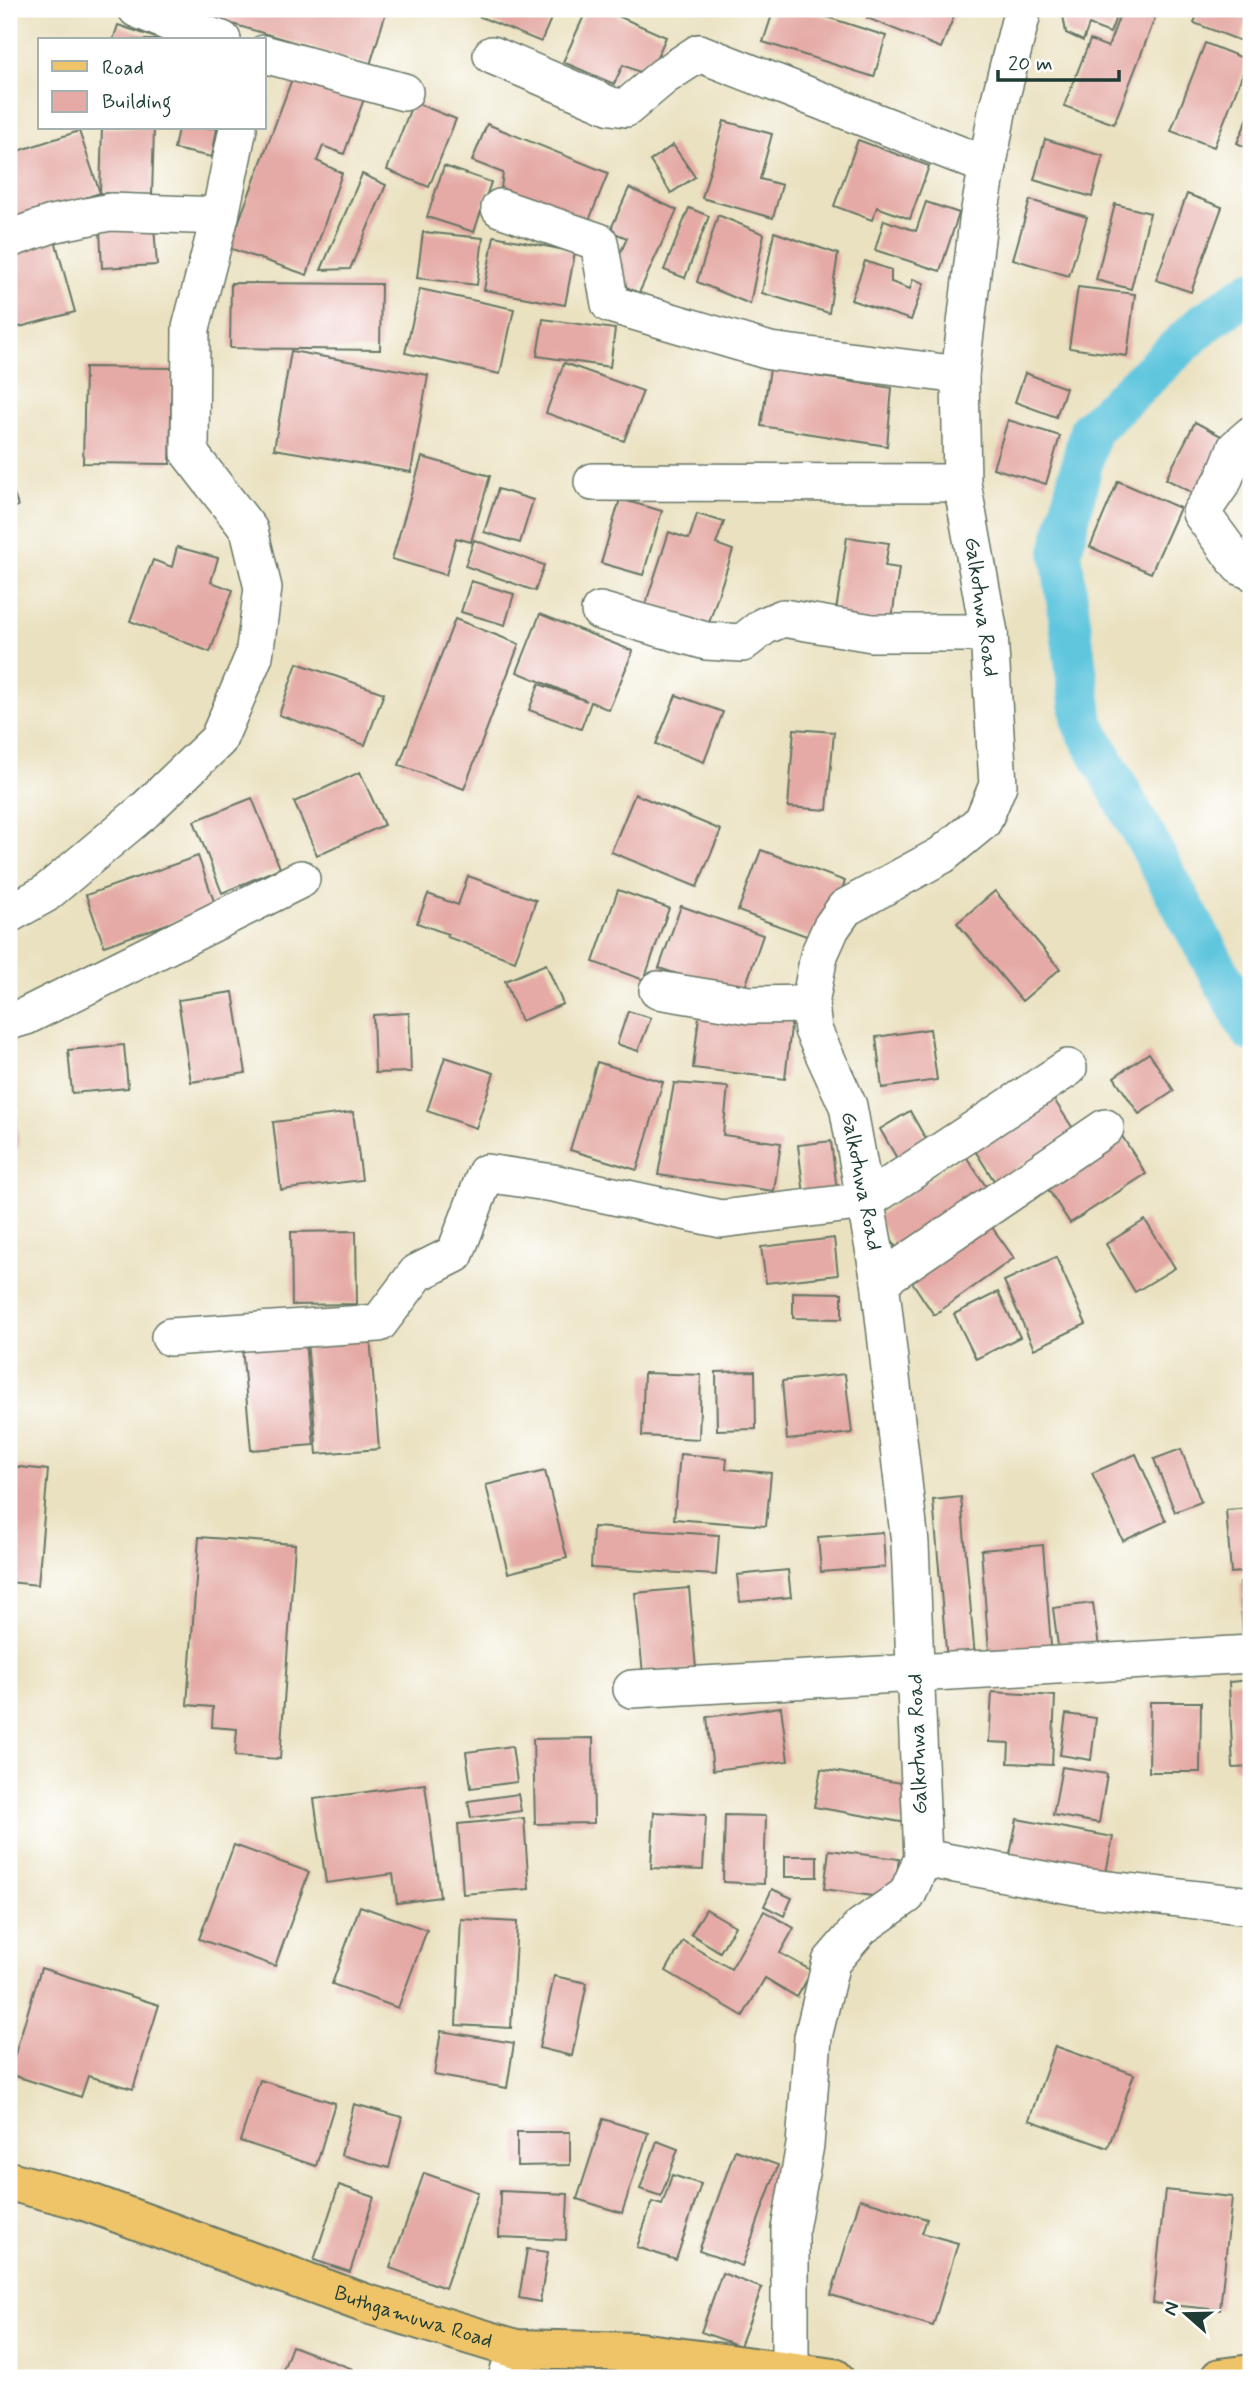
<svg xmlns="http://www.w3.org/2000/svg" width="1260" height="2387" font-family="Mynerve,sans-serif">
<rect width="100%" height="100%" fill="#fff"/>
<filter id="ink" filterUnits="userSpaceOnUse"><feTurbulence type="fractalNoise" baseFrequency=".0143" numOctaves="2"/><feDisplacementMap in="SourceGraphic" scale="14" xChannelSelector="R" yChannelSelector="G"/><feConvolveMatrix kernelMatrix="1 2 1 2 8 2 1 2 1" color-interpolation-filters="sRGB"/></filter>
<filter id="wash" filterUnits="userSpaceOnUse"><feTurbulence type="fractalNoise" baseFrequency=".00686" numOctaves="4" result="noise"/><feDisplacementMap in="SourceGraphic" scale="28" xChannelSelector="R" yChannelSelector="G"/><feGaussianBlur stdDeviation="1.57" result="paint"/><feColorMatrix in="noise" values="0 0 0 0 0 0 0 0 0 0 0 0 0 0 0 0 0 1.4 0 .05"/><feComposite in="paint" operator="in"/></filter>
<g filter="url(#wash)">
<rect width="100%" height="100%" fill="#eae1c0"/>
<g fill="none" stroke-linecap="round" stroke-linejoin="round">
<path stroke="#61c6de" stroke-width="42" d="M 1251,291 L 1204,323 L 1090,430 L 1061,552 L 1083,724 L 1251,1031"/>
</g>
<g id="blocks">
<g fill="#e5aaa5">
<path d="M 182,9 L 387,9 L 370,65 Z"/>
<path d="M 473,9 L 555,9 L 541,42 L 471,13 Z"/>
<path d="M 587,9 L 602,9 L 666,37 L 649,76 L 623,65 L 614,84 L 563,62 Z"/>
<path d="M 774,9 L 802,9 L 886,36 L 874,77 L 763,42 Z"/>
<path d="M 870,9 L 957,9 L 941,48 L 867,18 Z"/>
<path d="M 1062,9 L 1119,9 L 1110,33 L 1089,25 L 1083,41 L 1066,33 Z"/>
<path d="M 1122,9 L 1130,9 L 1155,18 L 1114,124 L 1064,106 L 1090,40 L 1108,47 Z"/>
<path d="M 1199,9 L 1251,9 L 1241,41 L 1194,23 Z"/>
<path d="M 118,25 L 162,40 L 113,40 Z"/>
<path d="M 1205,43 L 1248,60 L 1214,147 L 1171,131 Z"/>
<path d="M 295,71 L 365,96 L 344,154 L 323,146 L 317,161 L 342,173 L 307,275 L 229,248 Z"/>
<path d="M 413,102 L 456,119 L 429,187 L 387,170 Z"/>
<path d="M 1251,111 L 1251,150 L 1237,143 Z"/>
<path d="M 724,121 L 772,134 L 760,179 L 782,185 L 773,218 L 702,198 Z"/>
<path d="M 487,124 L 608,173 L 588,223 L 501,188 L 503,173 L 472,161 Z"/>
<path d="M 102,128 L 154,128 L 152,195 L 100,193 Z"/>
<path d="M 178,128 L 217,128 L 212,157 L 174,149 Z"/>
<path d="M 79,131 L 100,193 L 9,223 L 9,154 Z"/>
<path d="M 1045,139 L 1103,156 L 1092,197 L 1034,180 Z"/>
<path d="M 858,140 L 929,166 L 910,219 L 877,207 L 872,220 L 834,206 Z"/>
<path d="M 673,145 L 695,177 L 671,193 L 650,161 Z"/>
<path d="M 444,166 L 491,182 L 474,232 L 427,217 Z"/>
<path d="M 362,174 L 386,185 L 350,269 L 321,270 Z"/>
<path d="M 629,188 L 677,210 L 639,293 L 609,279 L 627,238 L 610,231 Z"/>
<path d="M 1187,194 L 1222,207 L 1191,292 L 1156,280 Z"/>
<path d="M 1030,200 L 1087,217 L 1069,276 L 1013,259 Z"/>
<path d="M 926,202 L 959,213 L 940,271 L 875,250 L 884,220 L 916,231 Z"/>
<path d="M 1115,204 L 1150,213 L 1131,289 L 1096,280 Z"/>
<path d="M 689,208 L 709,216 L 685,278 L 664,270 Z"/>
<path d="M 718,215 L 764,234 L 750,304 L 697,282 Z"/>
<path d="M 154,227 L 157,265 L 102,268 L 100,230 Z"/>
<path d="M 423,232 L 483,238 L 477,285 L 417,278 Z"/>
<path d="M 774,232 L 838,254 L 829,313 L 762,293 Z"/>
<path d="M 494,236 L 575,252 L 565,305 L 484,290 Z"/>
<path d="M 55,240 L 75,312 L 9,330 L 9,253 Z"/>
<path d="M 865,261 L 891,270 L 891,282 L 910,289 L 913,279 L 924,283 L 911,320 L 851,300 Z"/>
<path d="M 231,283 L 381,284 L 380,350 L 230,348 Z"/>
<path d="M 1078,287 L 1135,294 L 1127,356 L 1069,348 Z"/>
<path d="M 420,289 L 514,309 L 500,374 L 405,353 Z"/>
<path d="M 543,319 L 615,329 L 610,367 L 537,356 Z"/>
<path d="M 291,351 L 428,375 L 411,472 L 274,449 Z"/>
<path d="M 564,363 L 643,391 L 624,441 L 546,413 Z"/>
<path d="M 85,367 L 172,368 L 170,464 L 83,463 Z"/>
<path d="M 770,369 L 892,388 L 887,446 L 761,426 Z"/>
<path d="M 1025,373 L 1066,388 L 1056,417 L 1015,402 Z"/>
<path d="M 1008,420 L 1060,436 L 1046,484 L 993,468 Z"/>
<path d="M 1195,422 L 1223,437 L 1195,494 L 1166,479 Z"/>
<path d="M 422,457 L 490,476 L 471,542 L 456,538 L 446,575 L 392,559 Z"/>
<path d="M 9,479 L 18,506 L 9,509 Z"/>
<path d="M 1118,481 L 1180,508 L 1151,573 L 1090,547 Z"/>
<path d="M 498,489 L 533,500 L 520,543 L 484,532 Z"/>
<path d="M 620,499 L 662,511 L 643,575 L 601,563 Z"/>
<path d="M 697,514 L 724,522 L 716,544 L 733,550 L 706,632 L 643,612 L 669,532 L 689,539 Z"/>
<path d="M 847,537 L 889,543 L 885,566 L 899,568 L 891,626 L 835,618 Z"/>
<path d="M 474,540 L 544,565 L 535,591 L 465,566 Z"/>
<path d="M 177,547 L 218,558 L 211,582 L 233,590 L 210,652 L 130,621 L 153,560 L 172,567 Z"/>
<path d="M 471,581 L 514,594 L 505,625 L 461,612 Z"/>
<path d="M 540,614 L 633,651 L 609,710 L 591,702 L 581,729 L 529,710 L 539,684 L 587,701 L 517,672 Z"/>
<path d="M 455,619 L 519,644 L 464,789 L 399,765 Z"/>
<path d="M 297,663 L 384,693 L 365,745 L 279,715 Z"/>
<path d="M 676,695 L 723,712 L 704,762 L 656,744 Z"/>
<path d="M 794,729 L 834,732 L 827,810 L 788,807 Z"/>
<path d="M 360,772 L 384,825 L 317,855 L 294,802 Z"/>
<path d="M 635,794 L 721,830 L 697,887 L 611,852 Z"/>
<path d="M 252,798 L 280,868 L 222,893 L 194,821 Z"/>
<path d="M 761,850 L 845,881 L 823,942 L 738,911 Z"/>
<path d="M 198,856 L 216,907 L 104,946 L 86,895 Z"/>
<path d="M 468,876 L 536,900 L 515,961 L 447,937 L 448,934 L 417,923 L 428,894 L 458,905 Z"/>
<path d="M 618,890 L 669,908 L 644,980 L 593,962 Z"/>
<path d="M 995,891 L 1060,969 L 1022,1001 L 957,923 Z"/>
<path d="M 681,906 L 763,935 L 742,996 L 659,968 Z"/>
<path d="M 546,964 L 563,1004 L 521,1021 L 505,981 Z"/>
<path d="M 233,992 L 246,1073 L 191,1082 L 178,1000 Z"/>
<path d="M 700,1007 L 792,1018 L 785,1079 L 693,1068 Z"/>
<path d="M 628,1011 L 651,1018 L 638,1051 L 617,1044 Z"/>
<path d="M 409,1013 L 411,1072 L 375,1073 L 373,1015 Z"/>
<path d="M 930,1029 L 937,1080 L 882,1088 L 876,1037 Z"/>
<path d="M 124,1045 L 128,1088 L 72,1093 L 68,1050 Z"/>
<path d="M 1149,1053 L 1174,1091 L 1139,1114 L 1114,1077 Z"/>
<path d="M 445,1057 L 494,1073 L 476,1128 L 427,1111 Z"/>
<path d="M 597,1062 L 663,1082 L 637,1170 L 570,1150 Z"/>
<path d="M 9,1077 L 13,1077 L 19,1148 L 9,1149 Z"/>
<path d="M 674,1083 L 728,1087 L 723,1135 L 781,1143 L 774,1191 L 658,1175 Z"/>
<path d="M 1051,1095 L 1074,1130 L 995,1182 L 972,1146 Z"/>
<path d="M 910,1111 L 932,1150 L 902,1167 L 880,1129 Z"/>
<path d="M 353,1112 L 362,1180 L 281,1190 L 273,1122 Z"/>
<path d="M 1122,1136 L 1146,1174 L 1070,1223 L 1046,1186 Z"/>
<path d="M 831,1141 L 837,1191 L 804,1195 L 798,1145 Z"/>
<path d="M 965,1155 L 991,1194 L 902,1256 L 876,1217 Z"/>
<path d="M 1145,1220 L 1175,1268 L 1135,1292 L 1106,1244 Z"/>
<path d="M 989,1223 L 1014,1258 L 934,1315 L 910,1279 Z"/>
<path d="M 356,1231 L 357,1304 L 292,1305 L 291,1232 Z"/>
<path d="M 834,1238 L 838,1275 L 766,1283 L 761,1247 Z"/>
<path d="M 1056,1257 L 1086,1324 L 1034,1349 L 1004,1281 Z"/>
<path d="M 793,1292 L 842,1293 L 842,1319 L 793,1318 Z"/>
<path d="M 998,1292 L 1020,1337 L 976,1359 L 954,1314 Z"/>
<path d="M 370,1336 L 379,1449 L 317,1454 L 307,1342 Z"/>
<path d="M 305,1341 L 314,1445 L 251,1450 L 242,1347 Z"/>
<path d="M 755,1371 L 756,1429 L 717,1430 L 716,1372 Z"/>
<path d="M 644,1373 L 701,1375 L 699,1439 L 642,1436 Z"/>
<path d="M 845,1374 L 852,1433 L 787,1440 L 782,1381 Z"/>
<path d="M 1181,1449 L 1201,1502 L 1175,1512 L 1154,1459 Z"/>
<path d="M 680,1454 L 727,1458 L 726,1469 L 771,1473 L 766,1526 L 674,1519 Z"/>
<path d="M 1136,1454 L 1166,1521 L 1123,1541 L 1092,1473 Z"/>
<path d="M 9,1466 L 48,1470 L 38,1585 L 9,1582 Z"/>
<path d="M 545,1471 L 567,1558 L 508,1573 L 486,1485 Z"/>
<path d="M 961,1497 L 975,1658 L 947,1661 L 933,1500 Z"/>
<path d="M 1251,1508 L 1251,1571 L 1231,1573 L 1226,1510 Z"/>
<path d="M 593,1527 L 719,1535 L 716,1575 L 591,1568 Z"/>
<path d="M 883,1532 L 885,1567 L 821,1572 L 818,1537 Z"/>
<path d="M 199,1537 L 295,1544 L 280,1759 L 235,1756 L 237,1729 L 212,1727 L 213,1707 L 187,1705 Z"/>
<path d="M 1043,1545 L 1052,1658 L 990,1663 L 981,1550 Z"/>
<path d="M 788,1570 L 791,1597 L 740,1602 L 737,1575 Z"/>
<path d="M 1251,1582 L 1251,1637 L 1243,1637 L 1240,1583 Z"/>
<path d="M 689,1588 L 696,1669 L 643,1674 L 635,1593 Z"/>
<path d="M 1093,1603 L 1099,1647 L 1059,1654 L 1053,1608 Z"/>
<path d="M 1251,1680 L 1251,1767 L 1233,1768 L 1229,1682 Z"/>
<path d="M 992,1692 L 1055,1696 L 1052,1765 L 1008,1763 L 1009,1743 L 989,1742 Z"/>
<path d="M 1150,1702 L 1201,1702 L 1200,1772 L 1149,1772 Z"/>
<path d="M 781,1707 L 788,1761 L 713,1770 L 707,1717 Z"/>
<path d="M 1066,1714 L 1096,1718 L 1091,1760 L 1060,1755 Z"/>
<path d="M 593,1738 L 594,1823 L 535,1824 L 533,1739 Z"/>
<path d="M 512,1746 L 517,1782 L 471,1788 L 466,1752 Z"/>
<path d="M 1062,1767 L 1107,1774 L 1099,1823 L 1053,1815 Z"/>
<path d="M 821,1769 L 913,1785 L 907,1823 L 814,1807 Z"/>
<path d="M 425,1784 L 440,1897 L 397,1903 L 393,1874 L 326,1883 L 314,1799 Z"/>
<path d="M 518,1794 L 521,1811 L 471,1818 L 468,1801 Z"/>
<path d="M 654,1812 L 706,1815 L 703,1870 L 651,1868 Z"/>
<path d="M 725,1815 L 766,1816 L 764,1884 L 723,1882 Z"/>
<path d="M 524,1818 L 529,1889 L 463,1894 L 458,1824 Z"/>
<path d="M 1017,1819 L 1113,1837 L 1105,1878 L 1009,1860 Z"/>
<path d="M 234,1845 L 309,1872 L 275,1966 L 199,1939 Z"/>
<path d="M 829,1850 L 899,1859 L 893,1899 L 824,1889 Z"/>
<rect x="785" y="1856" width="32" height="21"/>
<path d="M 772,1889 L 792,1898 L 784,1916 L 764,1906 Z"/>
<path d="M 360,1906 L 427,1930 L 398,2008 L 332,1984 Z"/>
<path d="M 706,1909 L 735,1926 L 720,1952 L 691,1934 Z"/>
<path d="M 764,1911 L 794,1928 L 780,1953 L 812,1971 L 797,1997 L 765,1978 L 743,2016 L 666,1971 L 683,1941 L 731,1969 Z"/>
<path d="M 461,1919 L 517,1922 L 511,2028 L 456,2025 Z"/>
<path d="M 41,1968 L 159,2005 L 133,2089 L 88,2076 L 81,2097 L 9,2074 Z"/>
<path d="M 554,1976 L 587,1983 L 572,2056 L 539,2048 Z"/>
<path d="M 441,2031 L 514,2043 L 507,2088 L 434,2075 Z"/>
<path d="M 1055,2046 L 1134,2074 L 1108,2148 L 1029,2120 Z"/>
<path d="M 260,2080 L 335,2103 L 316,2166 L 240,2141 Z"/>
<path d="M 354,2104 L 402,2117 L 389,2168 L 341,2155 Z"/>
<path d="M 603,2119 L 648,2133 L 622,2213 L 577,2199 Z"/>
<path d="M 517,2132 L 570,2132 L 570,2165 L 517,2166 Z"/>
<path d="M 657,2141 L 678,2149 L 661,2196 L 640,2189 Z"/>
<path d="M 735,2150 L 778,2165 L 742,2266 L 699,2251 Z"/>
<path d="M 424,2173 L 478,2192 L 445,2288 L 390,2268 Z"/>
<path d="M 672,2175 L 701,2184 L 676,2260 L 637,2247 L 652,2202 L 662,2205 Z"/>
<path d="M 339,2185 L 374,2197 L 350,2272 L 314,2260 Z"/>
<path d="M 1165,2190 L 1232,2197 L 1220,2310 L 1153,2303 Z"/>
<path d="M 500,2191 L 568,2194 L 566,2240 L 499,2237 Z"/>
<path d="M 860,2199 L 927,2219 L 922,2233 L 958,2243 L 933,2326 L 831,2295 Z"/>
<path d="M 527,2249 L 548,2252 L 540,2302 L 519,2298 Z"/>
<path d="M 722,2273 L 762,2288 L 740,2346 L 701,2332 Z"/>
<path d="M 292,2346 L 353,2369 L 350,2378 L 280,2378 Z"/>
</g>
</g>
</g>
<g filter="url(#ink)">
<use href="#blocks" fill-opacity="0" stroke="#667665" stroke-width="2"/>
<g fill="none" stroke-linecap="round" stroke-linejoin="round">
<defs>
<g id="street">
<path d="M 137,9 L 171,23 L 222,40"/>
<path d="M 264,54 L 404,92"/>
<path d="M 492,55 L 611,106 L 626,108 L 664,76 L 699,53 L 988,166"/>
<path d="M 500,208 L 599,242 L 610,304 L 770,351 L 960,375"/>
<path d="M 9,239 L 52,224 L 110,212 L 220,216"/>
<path d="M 1251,435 L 1236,448 L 1223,481 L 1201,513 L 1240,566 L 1251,571"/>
<path d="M 593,482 L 962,483"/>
<path d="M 600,611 L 706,641 L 742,643 L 764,626 L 783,618 L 872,633 L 989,633"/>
<path d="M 9,914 L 45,894 L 144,811 L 218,740 L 254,656 L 263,588 L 249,530 L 190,454 L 191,328 L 220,216 L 238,128"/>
<path d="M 658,990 L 749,1005 L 810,1004"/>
<path d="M 9,1021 L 26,1016 L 301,879"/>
<path d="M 880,1281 L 1105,1128"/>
<path d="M 170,1337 L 379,1323 L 417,1273 L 455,1254 L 486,1173 L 553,1183 L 721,1219 L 866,1201 L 1068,1068"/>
<path d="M 632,1689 L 1251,1654"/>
<path d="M 923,1858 L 1081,1887 L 1251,1906"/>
<path d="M 507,2378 L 516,2349"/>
<path d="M 788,2378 L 790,2371 L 790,2229 L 805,2145 L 813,2037 L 831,1962 L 861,1927 L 907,1895 L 923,1858 L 910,1543 L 880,1281 L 848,1106 L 813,1030 L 810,1004 L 819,955 L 831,928 L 845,908 L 942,855 L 983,821 L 998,785 L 989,633 L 962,483 L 960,375 L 978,221 L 997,112 L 1023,9"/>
</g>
<g id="primary">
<path id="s1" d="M 9,2181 L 82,2200 L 364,2303 L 516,2349 L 639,2352 L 834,2378"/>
<path d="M 1220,2378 L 1251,2374"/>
</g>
</defs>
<use href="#street" stroke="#667665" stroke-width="40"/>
<use href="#primary" stroke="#667665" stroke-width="42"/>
<use href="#street" stroke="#fff" stroke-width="37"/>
<use href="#primary" stroke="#efc469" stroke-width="38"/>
</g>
</g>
<g text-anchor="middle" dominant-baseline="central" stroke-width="7" stroke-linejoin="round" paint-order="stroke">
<g font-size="21" fill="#1f3d34" stroke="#fff">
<text transform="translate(981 607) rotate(82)">Galkotuwa Road</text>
<text transform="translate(861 1181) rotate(79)">Galkotuwa Road</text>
<text transform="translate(918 1744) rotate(-92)">Galkotuwa Road</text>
<text stroke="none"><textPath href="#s1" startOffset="427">Buthgamuwa Road</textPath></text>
</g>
</g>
<rect width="1260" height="2387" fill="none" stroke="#fff" stroke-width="35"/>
<rect x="38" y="38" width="228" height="91" fill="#ffffff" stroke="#a5b1ae" stroke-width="2"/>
<rect x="52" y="61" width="35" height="10" fill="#efc469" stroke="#a5b1ae" stroke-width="2"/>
<text x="102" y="74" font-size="21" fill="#1f3d34">Road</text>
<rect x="52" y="91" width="35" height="21" fill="#e5aaa5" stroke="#a5b1ae" stroke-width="2"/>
<text x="102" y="108" font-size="21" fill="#1f3d34">Building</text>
<g transform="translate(1186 2314) rotate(290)" stroke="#ffffff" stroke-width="5" paint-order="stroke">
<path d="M0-5L12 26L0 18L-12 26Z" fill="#1f3d34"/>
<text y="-10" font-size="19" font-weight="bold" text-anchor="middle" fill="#1f3d34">N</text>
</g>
<path d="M998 70v10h121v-10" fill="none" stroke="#1f3d34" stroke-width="3.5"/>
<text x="1008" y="70" font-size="21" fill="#1f3d34" stroke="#ffffff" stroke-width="5" paint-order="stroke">20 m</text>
</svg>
